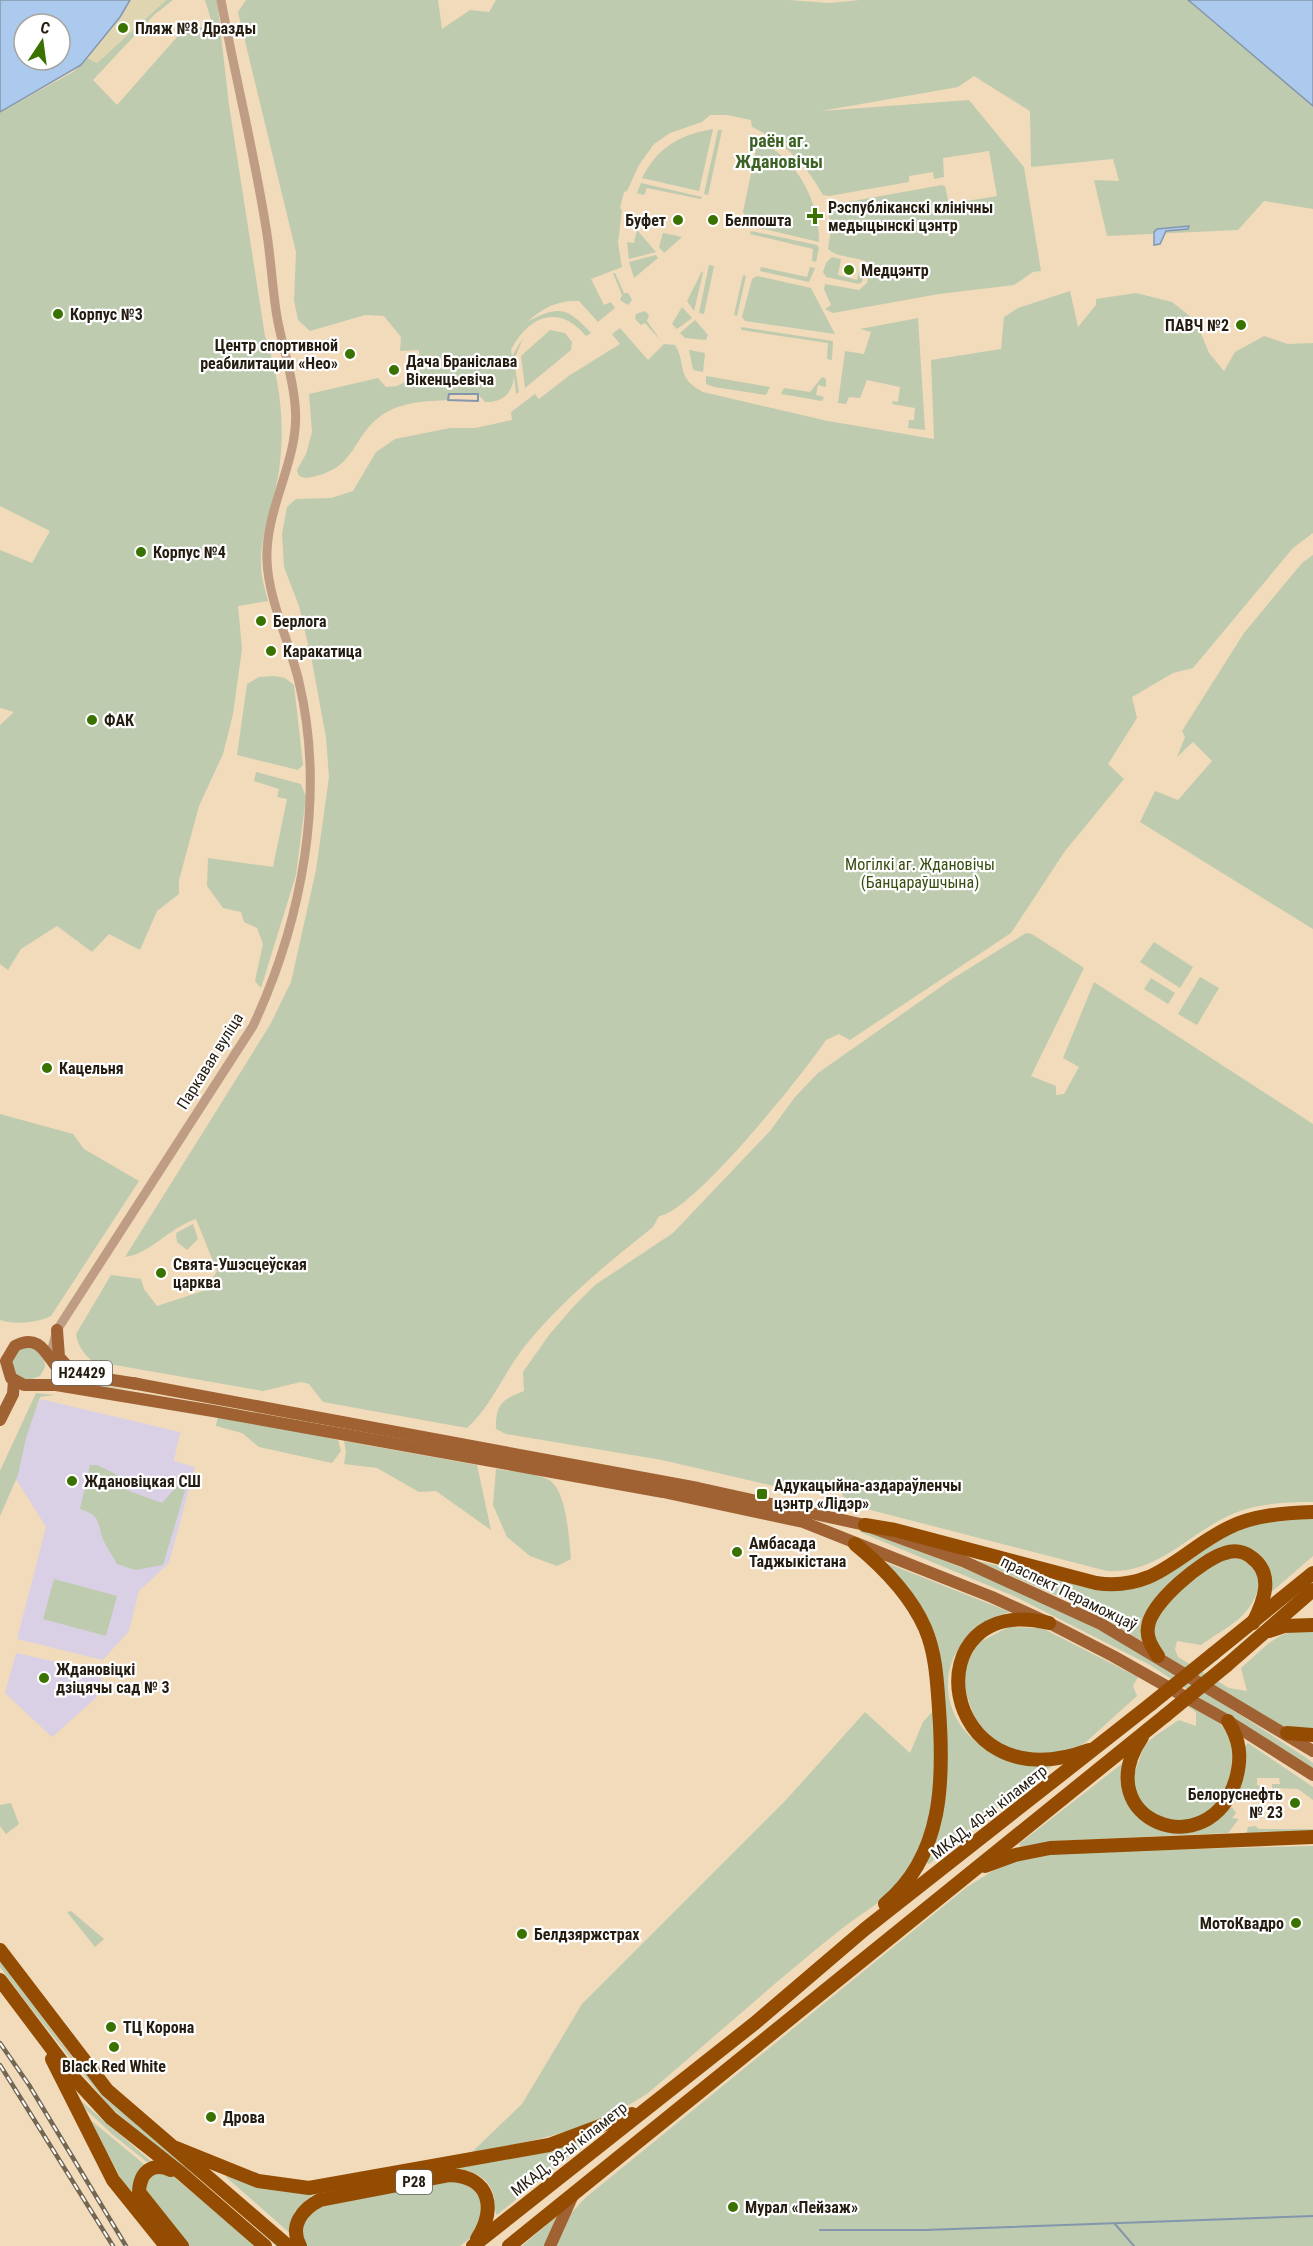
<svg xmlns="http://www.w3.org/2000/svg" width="1313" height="2246" font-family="'Roboto Condensed',sans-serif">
<rect width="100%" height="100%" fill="#f1dbbb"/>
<g fill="#d9d0e5">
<path d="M 40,1399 L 180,1432 L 174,1461 L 195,1467 L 169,1563 L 139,1591 L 129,1631 L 103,1660 L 17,1639 L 46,1527 L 11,1471 Z"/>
<path d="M 16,1653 L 93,1670 L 108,1687 L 52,1737 L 5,1693 Z"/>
</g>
<g fill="#becbaf">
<path d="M 166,0 L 173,0 L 154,15 L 93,80 L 117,105 L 177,37 L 212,23 L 205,0 L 217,0 L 229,105 L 265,336 C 279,375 285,420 280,462 C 277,497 260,529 261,565 C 261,577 265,589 268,601 L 238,606 L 242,649 L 233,714 L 223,754 L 199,806 L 179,880 L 179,894 L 157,911 L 140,950 L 109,934 L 92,952 L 57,926 L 21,949 L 8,970 L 0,964 L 0,725 L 14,712 L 0,708 L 0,550 L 32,563 L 50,531 L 0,506 L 0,112 L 73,72 L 88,58 L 97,63 Z"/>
<path d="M 246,0 L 438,0 L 442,29 L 470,10 L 489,12 L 496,0 L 789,0 L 829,3 L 860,0 L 1188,0 L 1313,106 L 1313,209 L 1264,201 L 1238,230 L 1107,236 L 1094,180 L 1119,181 L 1113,159 L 1031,167 L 1030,111 L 974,76 L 958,87 L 821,111 L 969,100 L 1024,167 L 1041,271 L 1033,272 L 1014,285 L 939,294 L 833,313 L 825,309 L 831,305 L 824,289 L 825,284 L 859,290 L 867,283 L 870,271 L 867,262 C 855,256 837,258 828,249 L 831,229 L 828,208 L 831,205 L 942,185 L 945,186 L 949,204 L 997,196 L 989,151 L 943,158 L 944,177 L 934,179 L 933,172 L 909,176 L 909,182 L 829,196 L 823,195 C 805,163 785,143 752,127 L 751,120 L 727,115 L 710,115 L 702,122 L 670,133 L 654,144 L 639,165 L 627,191 L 624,192 L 620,208 L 622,210 L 618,243 L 622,267 L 591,279 L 604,305 L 611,302 L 615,308 L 598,322 L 579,301 C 557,300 543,308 527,322 C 559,305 567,307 591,333 L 586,336 C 559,303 528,316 511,350 L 512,356 L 523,338 L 514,360 L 519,392 L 516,394 L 514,376 C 513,393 502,403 485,402 L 478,394 L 449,394 L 449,400 C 426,401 401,402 382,415 C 352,436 357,466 316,476 C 309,478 306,479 299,476 L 297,470 L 306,454 L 312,432 L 309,394 L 378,378 L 386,387 L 397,386 L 420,374 L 419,350 L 400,351 L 401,337 L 384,316 L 365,315 L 310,331 L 298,320 L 294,300 L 296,252 L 238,12 Z"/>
<path d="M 713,129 L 699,191 L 642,178 C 658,147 679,135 713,129 Z"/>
<path d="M 718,130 L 722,130 L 708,195 L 704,194 Z"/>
<path d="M 758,140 C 797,159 819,200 819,242 L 751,226 L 743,212 Z"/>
<path d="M 641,183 L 702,197 L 701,199 L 647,188 L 644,195 L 637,193 Z"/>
<path d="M 637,230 L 656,252 L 629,259 L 627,242 L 634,243 Z"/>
<path d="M 751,231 L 817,245 L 819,248 L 816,262 L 812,261 L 813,249 L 750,234 Z"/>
<path d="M 663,233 L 682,237 L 664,253 L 659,247 Z"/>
<path d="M 656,255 L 658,258 L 634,278 L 629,262 Z"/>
<path d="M 832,257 L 841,259 L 838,275 L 857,280 L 861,264 L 865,269 L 862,282 L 858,284 L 826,277 L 823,272 L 826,263 Z"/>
<path d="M 709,265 L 714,266 L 704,314 L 699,313 Z"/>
<path d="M 761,267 L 807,277 L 810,267 L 815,268 L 809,282 L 760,271 Z"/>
<path d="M 702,271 L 703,273 L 694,311 L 687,301 Z"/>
<path d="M 615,273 L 624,293 L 628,293 L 632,300 L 628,305 L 620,300 L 622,295 L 613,273 Z"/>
<path d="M 743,275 L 746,276 L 737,316 L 734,315 Z"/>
<path d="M 757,276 L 811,288 L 835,334 L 745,321 L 742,317 L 752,279 Z"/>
<path d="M 1070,291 L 1078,327 L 1096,305 L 1096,299 L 1136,293 L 1172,302 L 1196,321 L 1209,353 L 1224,371 L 1235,352 L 1264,336 L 1288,344 L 1313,343 L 1313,533 L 1293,548 L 1193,668 L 1173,673 L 1132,697 L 1137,718 L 1108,764 L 1124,779 L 1065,851 L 1011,933 L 850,1040 L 839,1034 L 826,1040 C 804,1073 693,1212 659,1216 L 653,1227 C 607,1264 562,1300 525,1346 C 505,1371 490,1408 467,1428 L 323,1402 L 309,1384 L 301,1382 L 263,1391 L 92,1361 C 83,1353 78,1346 76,1334 L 111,1275 L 141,1279 L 144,1289 L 157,1306 L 206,1290 L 217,1271 L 196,1219 C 167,1229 152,1253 125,1257 L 270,1025 L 291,982 L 316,870 L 329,777 L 326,738 L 312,661 L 299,606 L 284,567 L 282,534 L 287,507 L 296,499 L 331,498 L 353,491 L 376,452 L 395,439 L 450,428 L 475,428 L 512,420 L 511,412 L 535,394 L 539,399 L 570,375 L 620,344 L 612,334 L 620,328 L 648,360 L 664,344 L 675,345 C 687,364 675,378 703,392 L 828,421 L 934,439 L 931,360 L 1001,349 L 1004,317 L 1018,308 Z"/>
<path d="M 682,307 L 692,318 L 677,329 L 672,324 Z"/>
<path d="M 645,311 L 649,315 L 647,321 L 661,341 L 645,323 L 641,325 L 635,319 L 636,314 Z"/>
<path d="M 918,318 L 925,430 L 908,428 L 909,420 L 914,420 L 915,408 L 892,404 L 893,401 L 898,402 L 900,387 L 867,380 L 860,398 L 849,397 L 846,404 L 838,403 L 845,351 L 864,354 L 871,332 L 860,329 Z"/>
<path d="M 695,320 L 708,335 L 706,340 L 685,338 L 680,333 Z"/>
<path d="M 741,327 L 833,341 L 832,360 L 827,359 L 828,343 L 741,330 Z"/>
<path d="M 550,330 L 565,333 L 572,342 L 571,350 L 525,388 L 521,356 Z"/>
<path d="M 689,350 L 705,353 L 703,372 L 693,370 Z"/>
<path d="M 706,376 L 770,387 L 766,395 L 714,387 L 706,384 Z"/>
<path d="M 822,377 L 826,379 L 826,387 L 818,385 L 816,395 L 824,397 L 822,401 L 781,394 L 784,388 L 810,392 Z"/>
<path d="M 1313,555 L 1313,929 L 1140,822 L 1155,791 L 1178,800 L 1212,761 L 1193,742 L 1177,757 L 1185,737 L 1182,731 L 1244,633 L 1302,563 Z"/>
<path d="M 274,676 L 285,678 L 294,685 L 303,765 L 298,770 L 237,755 L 247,684 L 259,677 Z"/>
<path d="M 256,772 L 301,784 L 306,797 L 296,875 L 261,988 L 255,981 L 263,944 L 257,928 L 244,922 L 241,912 L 223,908 L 207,886 L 208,858 L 273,867 L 287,799 L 277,797 L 279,789 L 254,781 Z"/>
<path d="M 1026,933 L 1032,934 L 1084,968 L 1031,1076 L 1056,1086 L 1056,1095 L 1064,1094 L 1079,1067 L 1063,1058 L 1094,982 L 1313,1124 L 1313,1502 C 1287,1502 1259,1503 1235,1513 C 1190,1531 1160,1574 1107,1571 L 859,1507 L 845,1500 L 839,1487 L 820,1484 L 795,1491 L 662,1460 L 506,1434 L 496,1429 C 496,1404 501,1400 524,1391 L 523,1372 L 549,1335 L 573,1307 L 595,1285 L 673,1233 L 770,1131 L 795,1097 L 818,1073 L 952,979 Z"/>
<path d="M 1154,942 L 1193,967 L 1180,988 L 1140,962 Z"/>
<path d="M 1200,977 L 1219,988 L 1197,1025 L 1178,1014 Z"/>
<path d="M 1151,978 L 1175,993 L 1168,1004 L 1144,989 Z"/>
<path d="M 0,1114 L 73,1134 L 84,1149 L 139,1181 L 51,1316 C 37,1323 14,1325 0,1320 Z"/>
<path d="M 193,1224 L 198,1239 L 187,1250 L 177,1242 L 176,1233 Z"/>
<path d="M 29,1345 L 44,1357 L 45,1367 L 40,1376 L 26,1381 L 13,1374 L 12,1354 Z"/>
<path d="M 53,1374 L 127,1390 L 51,1379 Z"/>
<path d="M 36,1393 L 55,1395 L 40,1397 L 26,1438 L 18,1475 L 0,1516 L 0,1471 Z"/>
<path d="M 218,1415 L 338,1440 L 341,1451 L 332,1463 L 259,1447 L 242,1433 L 216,1426 Z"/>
<path d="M 344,1441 L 477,1465 L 491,1530 L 436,1491 L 419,1492 L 377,1468 L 344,1464 L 346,1452 Z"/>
<path d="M 90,1465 L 97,1465 L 118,1475 L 121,1488 L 162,1503 L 179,1484 L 185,1491 L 163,1565 L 135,1570 L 117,1564 C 112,1554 103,1543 101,1533 C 97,1517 97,1515 80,1509 Z"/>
<path d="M 496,1469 C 512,1472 532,1472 547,1479 C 567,1487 569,1540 571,1559 L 557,1566 L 530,1556 L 507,1537 L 493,1505 Z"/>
<path d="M 1313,1516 L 1313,1556 L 1268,1595 L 1247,1549 L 1175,1581 L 1145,1643 L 1092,1611 L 977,1561 L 1104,1590 L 1136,1588 L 1243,1526 Z"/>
<path d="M 859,1529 C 943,1560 1028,1591 1107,1634 C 1175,1671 1240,1715 1305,1757 L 1313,1763 L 1313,1772 L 1150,1665 L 1016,1597 L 860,1532 Z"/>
<path d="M 1231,1554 L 1251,1562 L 1261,1579 C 1252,1618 1232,1623 1201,1645 L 1177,1641 L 1175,1649 L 1178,1657 L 1229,1688 L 1247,1691 L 1241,1668 C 1267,1646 1276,1630 1313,1628 L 1313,1732 L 1294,1731 L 1280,1725 L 1166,1656 L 1154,1644 L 1153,1621 L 1156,1615 L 1197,1573 Z"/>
<path d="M 879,1560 L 1010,1612 C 936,1633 925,1717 994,1754 C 1012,1764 1032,1764 1052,1766 L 929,1864 L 926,1863 L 941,1823 L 938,1656 Z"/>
<path d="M 54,1579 L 117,1596 L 106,1636 L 43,1619 Z"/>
<path d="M 1009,1627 L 1042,1628 L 1138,1677 L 1133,1686 L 1137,1696 L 1086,1742 L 1072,1751 L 1033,1757 L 981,1736 L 960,1676 L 978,1643 Z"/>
<path d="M 1142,1674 L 1220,1724 C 1233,1736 1233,1753 1231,1771 C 1220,1849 1109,1826 1139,1761 C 1141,1754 1144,1745 1149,1741 C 1158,1733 1169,1727 1179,1720 L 1196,1726 L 1196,1712 Z"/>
<path d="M 933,1711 C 936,1772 939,1814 910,1871 C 898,1893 863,1912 844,1927 C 777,1980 713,2038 648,2093 C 594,2130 534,2141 471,2153 L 522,2104 L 582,2004 L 786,1800 L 865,1712 L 910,1753 L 923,1722 Z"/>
<path d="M 1248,1743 L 1313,1787 L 1313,1800 L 1298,1789 L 1272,1788 L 1272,1784 L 1280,1784 L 1279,1778 L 1257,1778 L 1257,1785 L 1261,1786 L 1262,1789 L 1248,1790 L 1241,1799 C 1238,1790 1245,1760 1245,1746 Z"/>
<path d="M 1128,1759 L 1132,1808 L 1141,1820 L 1153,1827 L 1173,1831 L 1232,1807 L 1236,1813 L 1232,1818 L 1239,1819 L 1228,1833 L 1056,1841 L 1021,1847 L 1019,1844 Z"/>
<path d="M 11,1803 L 19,1824 L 6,1834 L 0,1826 L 0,1805 Z"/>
<path d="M 1255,1826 L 1259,1829 L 1313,1829 L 1313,1833 L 1246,1836 L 1248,1827 Z"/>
<path d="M 1313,1846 L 1313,2246 L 555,2246 L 566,2219 L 585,2198 L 967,1887 L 1007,1862 L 1041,1853 Z"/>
<path d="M 71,1911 L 104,1939 L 95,1947 L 67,1912 Z"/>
<path d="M 0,1960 L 75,2061 L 111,2102 L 282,2246 L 276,2246 L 216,2191 L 150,2141 L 108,2105 L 25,2001 L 0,1967 Z"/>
<path d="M 80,2100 L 152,2162 L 148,2163 L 112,2134 L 78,2102 Z"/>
<path d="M 88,2118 L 145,2165 L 135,2178 L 174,2246 L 130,2195 Z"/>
<path d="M 596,2134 L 497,2215 C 494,2210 495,2204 494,2197 C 490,2177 473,2171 455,2168 L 311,2196 L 295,2211 L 292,2235 L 226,2177 L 227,2174 L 282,2189 Z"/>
<path d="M 168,2172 L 257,2246 L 188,2246 C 174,2230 137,2196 147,2175 Z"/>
<path d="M 462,2177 L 487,2203 L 473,2236 L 460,2246 L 305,2246 C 297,2228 305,2219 316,2206 Z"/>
<path d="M 556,2217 L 546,2246 L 522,2246 Z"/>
</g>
<path fill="#dfd5b0" d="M 130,0 L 166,0 L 97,63 L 88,58 Z"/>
<g fill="#accaee" stroke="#8496ac" stroke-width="1.5" fill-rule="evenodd">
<path d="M 0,0 L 130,0 L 120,17 L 81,65 L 0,112 ZM 24,24 L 60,24 L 60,60 L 24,60 Z"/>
<path d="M 1188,0 L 1313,0 L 1313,106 L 1193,4 Z"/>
<path d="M 1189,226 L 1188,229 L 1166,231 L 1160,244 L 1154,245 L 1154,232 L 1157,229 Z"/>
</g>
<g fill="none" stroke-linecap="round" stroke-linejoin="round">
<g stroke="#8496ac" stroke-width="2">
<path d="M 449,394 L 478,394 L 478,401 L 448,400 Z"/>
<path d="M 1115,2224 L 1134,2246"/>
<path d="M 820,2230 L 925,2230 L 1313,2216"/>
</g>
<path stroke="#bf9c84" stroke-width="9" d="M 50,1356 L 57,1330 L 253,1026 C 302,921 326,796 299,682 C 290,643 268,599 267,560 C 265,506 301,458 295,405 C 293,375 282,346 277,317 C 272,287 271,257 266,228 C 254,151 235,76 221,0"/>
<g stroke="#a06232" stroke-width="12">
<path d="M 57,1330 L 59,1357 L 69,1368"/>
<path d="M 132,1383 L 698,1488 L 865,1525 L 963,1561 L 1101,1624 L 1313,1751"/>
<path d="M 138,1384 L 61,1372 C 47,1358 41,1332 15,1346 L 6,1361 L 11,1378 L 24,1385 L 56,1385 L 213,1411 L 663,1492 L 803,1522 L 992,1597 L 1049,1623 L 1113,1656 L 1228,1721 L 1313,1775"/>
<path d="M 0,1420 L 13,1394 L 14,1380"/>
<path d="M 550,2246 L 573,2195"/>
</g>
<g stroke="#944c02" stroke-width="14">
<path d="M 865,1525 L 895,1530 L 1096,1583 C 1156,1592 1179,1552 1228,1528 C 1253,1515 1285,1513 1313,1512"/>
<path d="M 855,1544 C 883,1567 910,1594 925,1628 C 936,1654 937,1681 939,1709 C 944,1779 944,1855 885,1904"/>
<path d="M 1049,1623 C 911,1590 935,1807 1089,1750"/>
<path d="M 1269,1631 L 1284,1626 L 1313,1625"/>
<path d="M 1213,1654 L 1313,1573"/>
<path d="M 1158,1656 C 1152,1647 1146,1638 1148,1627 C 1150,1603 1203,1559 1225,1553 C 1234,1550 1244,1551 1251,1557 C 1275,1574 1264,1601 1253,1623"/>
<path d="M 1227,1665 L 1313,1590"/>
<path d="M 1287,1733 L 1313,1735"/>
<path d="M 1142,1737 C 1086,1820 1210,1868 1236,1779 C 1242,1757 1240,1740 1228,1721"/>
<path d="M 985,1866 L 1015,1855 L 1050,1848 L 1313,1837"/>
<path d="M 0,1950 L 107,2090 L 288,2246"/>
<path d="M 0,1980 L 74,2078 L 111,2118 L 182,2174 L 265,2246"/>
<path d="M 52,2059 L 113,2180 L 166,2246"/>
<path d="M 176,2148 L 258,2181 L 309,2188 L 549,2145 L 632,2114"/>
<path d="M 171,2170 C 153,2162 140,2171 139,2192 L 182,2246"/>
<path d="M 300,2246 C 289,2226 302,2209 320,2200 L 450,2175 C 491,2177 496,2209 477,2239"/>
<path d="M 473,2246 L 755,2023 L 865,1929 L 1151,1704"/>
<path d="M 509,2246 L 1166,1715"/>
</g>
<defs>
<g id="rail">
<path d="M 0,2043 L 29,2085 L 126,2246"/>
<path d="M 0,2065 L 113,2246"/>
</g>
</defs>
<use href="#rail" stroke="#736652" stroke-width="4.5"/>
<use href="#rail" stroke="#fff" stroke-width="2" stroke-dasharray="7" stroke-linecap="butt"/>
<g stroke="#944c02" stroke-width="14">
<path d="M 1151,1704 L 1213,1654"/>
<path d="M 1166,1715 L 1227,1665"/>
</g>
</g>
<g fill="#3a7200" stroke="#fff" stroke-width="2">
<circle cx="123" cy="28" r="6"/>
<path d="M812 207h6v6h6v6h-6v6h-6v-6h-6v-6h6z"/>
<circle cx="678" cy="220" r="6"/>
<circle cx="713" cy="220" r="6"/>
<circle cx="849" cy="270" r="6"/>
<circle cx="58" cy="314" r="6"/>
<circle cx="1241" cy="325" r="6"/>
<circle cx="350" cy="354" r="6"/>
<circle cx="394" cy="370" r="6"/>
<circle cx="141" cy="552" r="6"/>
<circle cx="261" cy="621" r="6"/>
<circle cx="271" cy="651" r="6"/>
<circle cx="92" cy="720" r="6"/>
<circle cx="47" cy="1068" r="6"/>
<circle cx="161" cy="1273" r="6"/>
<circle cx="72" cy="1481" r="6"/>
<rect x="756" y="1488" width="12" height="12" rx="3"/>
<circle cx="737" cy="1552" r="6"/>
<circle cx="44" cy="1678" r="6"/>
<circle cx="1295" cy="1803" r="6"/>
<circle cx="1296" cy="1923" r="6"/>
<circle cx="522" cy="1934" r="6"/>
<circle cx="111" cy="2027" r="6"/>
<circle cx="114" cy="2047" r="6"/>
<circle cx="211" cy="2117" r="6"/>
<circle cx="733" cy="2207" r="6"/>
</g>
<g text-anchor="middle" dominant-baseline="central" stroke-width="4.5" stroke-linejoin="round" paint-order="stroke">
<g fill="#fff" stroke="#666158" stroke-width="1.5">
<rect x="52" y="1361" width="60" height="24" rx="4.5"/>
<rect x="396" y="2170" width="36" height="24" rx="4.5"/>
</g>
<g font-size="15" font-weight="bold" fill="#251d11">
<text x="82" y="1373">Н24429</text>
<text x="414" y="2182">Р28</text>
</g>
<g font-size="16" font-weight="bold" fill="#251d11" stroke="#fff" text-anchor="start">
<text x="135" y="28">Пляж №8 Дразды</text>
<text x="828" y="207">Рэспубліканскі клінічны<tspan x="828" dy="18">медыцынскі цэнтр</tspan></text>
<text x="666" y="220" text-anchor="end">Буфет</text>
<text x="725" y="220">Белпошта</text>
<text x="861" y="270">Медцэнтр</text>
<text x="70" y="314">Корпус №3</text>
<text x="1229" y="325" text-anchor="end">ПАВЧ №2</text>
<text x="338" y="345" text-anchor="end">Центр спортивной<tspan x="338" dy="18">реабилитации «Нео»</tspan></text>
<text x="406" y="361">Дача Браніслава<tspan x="406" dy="18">Вікенцьевіча</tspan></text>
<text x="153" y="552">Корпус №4</text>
<text x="273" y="621">Берлога</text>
<text x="283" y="651">Каракатица</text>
<text x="104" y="720">ФАК</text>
<text x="59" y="1068">Кацельня</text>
<text x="173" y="1264">Свята-Ушэсцеўская<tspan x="173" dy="18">царква</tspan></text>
<text x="84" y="1481">Ждановіцкая СШ</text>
<text x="774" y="1485">Адукацыйна-аздараўленчы<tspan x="774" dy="18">цэнтр «Лідэр»</tspan></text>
<text x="749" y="1543">Амбасада<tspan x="749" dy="18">Таджыкістана</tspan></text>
<text x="56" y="1669">Ждановіцкі<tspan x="56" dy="18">дзіцячы сад № 3</tspan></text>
<text x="1283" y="1794" text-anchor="end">Белоруснефть<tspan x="1283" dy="18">№ 23</tspan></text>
<text x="1284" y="1923" text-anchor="end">МотоКвадро</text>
<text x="534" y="1934">Белдзяржстрах</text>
<text x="123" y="2027">ТЦ Корона</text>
<text x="114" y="2066" text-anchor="middle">Black Red White</text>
<text x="223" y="2117">Дрова</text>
<text x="745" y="2207">Мурал «Пейзаж»</text>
</g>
<g font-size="16" fill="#374d0e" stroke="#fff">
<text x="920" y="864">Могілкі аг. Ждановічы<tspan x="920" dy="18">(Банцараўшчына)</tspan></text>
</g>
<g font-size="16" fill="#251d11" stroke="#fff">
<text transform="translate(210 1061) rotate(-58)">Паркавая вуліца</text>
<text transform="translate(1069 1593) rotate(26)">праспект Пераможцаў</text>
<text transform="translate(989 1812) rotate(-38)">МКАД, 40-ы кіламетр</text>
<text transform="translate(569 2149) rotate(-38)">МКАД, 39-ы кіламетр</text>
</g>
<g font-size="18" font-weight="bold" fill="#3d6225" stroke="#fff">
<text x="779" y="140">раён аг.<tspan x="779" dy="21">Ждановічы</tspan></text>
</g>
</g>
<g transform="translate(42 42) rotate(13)"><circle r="28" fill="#ffffff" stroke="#a8a5a0" stroke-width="1.5"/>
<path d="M0-4.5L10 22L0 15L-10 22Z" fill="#3a7200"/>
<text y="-9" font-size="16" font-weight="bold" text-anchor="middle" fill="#251d11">С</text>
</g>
</svg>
